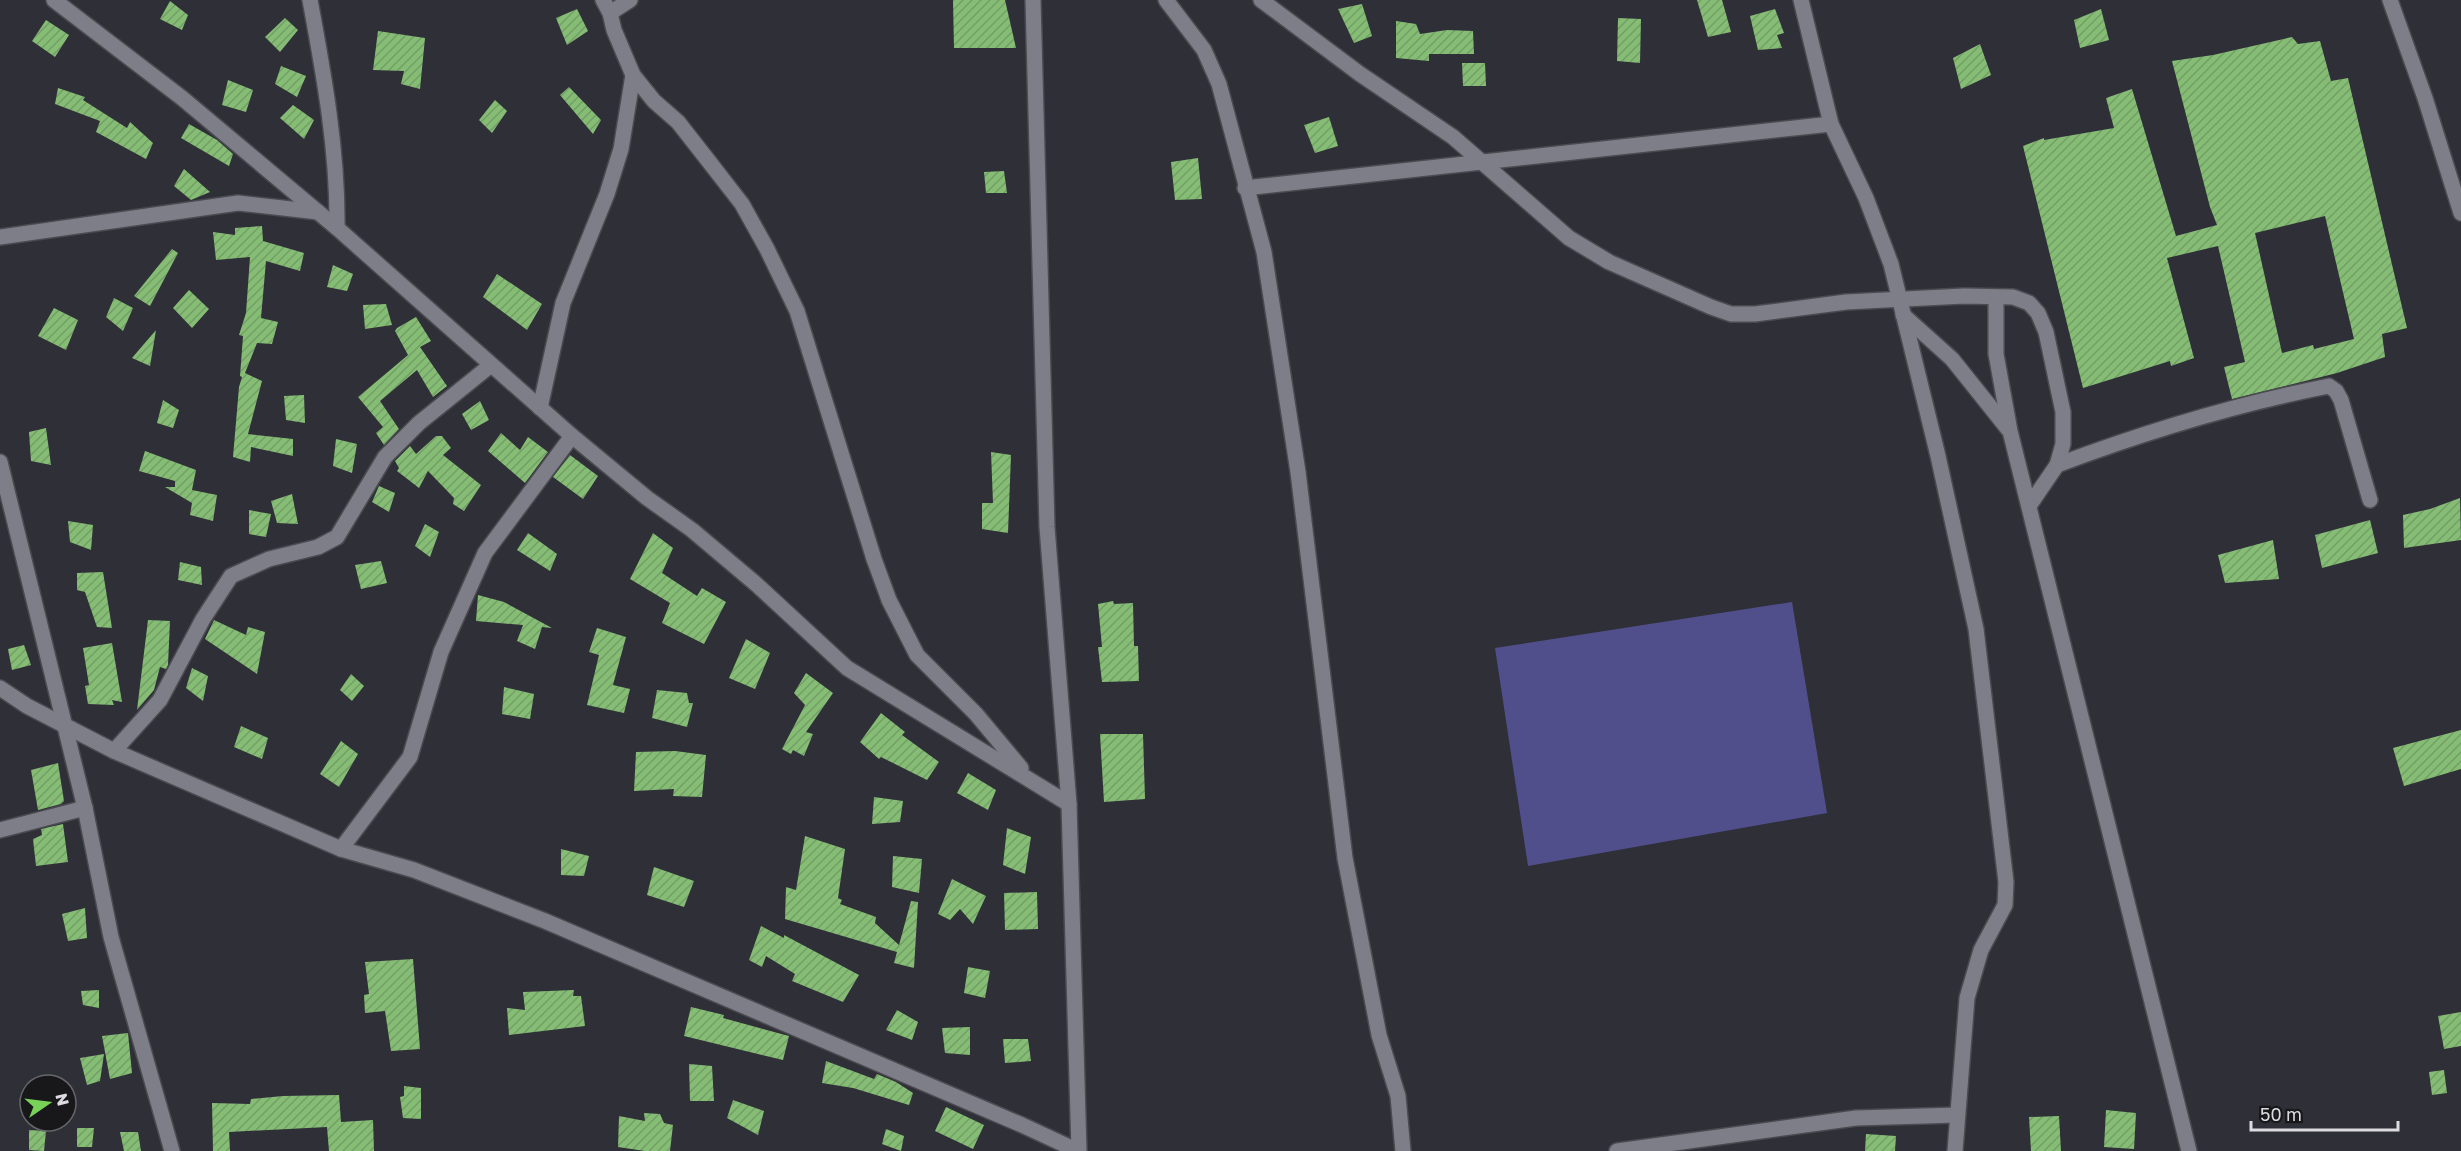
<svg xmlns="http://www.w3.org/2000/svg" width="2461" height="1151" font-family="'Golos Text',sans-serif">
<defs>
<pattern id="building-hatch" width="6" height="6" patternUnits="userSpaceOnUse" patternTransform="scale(1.5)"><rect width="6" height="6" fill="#85bd74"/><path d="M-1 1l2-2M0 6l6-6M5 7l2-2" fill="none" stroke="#749e68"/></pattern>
</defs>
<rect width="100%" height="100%" fill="#2f2f37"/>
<path fill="#514f8b" d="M 1792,602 L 1827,813 L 1528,866 L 1495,648 Z"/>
<g fill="url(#building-hatch)" fill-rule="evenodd">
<path d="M 953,0 L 1005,0 L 1016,48 L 954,48 Z"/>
<path d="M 1697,0 L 1722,0 L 1731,32 L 1708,37 Z"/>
<path d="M 170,1 L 188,15 L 182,30 L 160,19 Z"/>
<path d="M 1362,4 L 1372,36 L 1354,43 L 1338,9 Z"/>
<path d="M 577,9 L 588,31 L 567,45 L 556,18 Z"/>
<path d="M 1775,9 L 1784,33 L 1777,35 L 1782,48 L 1758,50 L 1750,16 Z"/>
<path d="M 2101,9 L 2109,40 L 2080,48 L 2074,20 Z"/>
<path d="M 285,18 L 298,30 L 280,52 L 265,37 Z"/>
<path d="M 1618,18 L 1641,19 L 1640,63 L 1617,61 Z"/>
<path d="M 46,20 L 69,35 L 55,57 L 32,41 Z"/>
<path d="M 1396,21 L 1416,24 L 1420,34 L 1447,30 L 1473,31 L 1474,54 L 1429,54 L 1429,61 L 1396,58 Z"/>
<path d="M 378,31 L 425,38 L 420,89 L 401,84 L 404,71 L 373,70 Z"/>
<path d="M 2292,37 L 2298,44 L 2320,41 L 2331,81 L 2348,78 L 2407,328 L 2382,334 L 2385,357 L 2337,373 L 2232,399 L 2224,367 L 2245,362 L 2218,246 L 2167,258 L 2194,358 L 2171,366 L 2170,361 L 2083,388 L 2023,146 L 2044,138 L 2044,140 L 2114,128 L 2106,98 L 2132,89 L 2176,236 L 2217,225 L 2210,207 L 2172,61 L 2213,55 ZM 2325,216 L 2354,339 L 2314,349 L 2313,345 L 2282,353 L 2255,233 Z"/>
<path d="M 1980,44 L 1991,75 L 1961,89 L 1953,58 Z"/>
<path d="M 1462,63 L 1485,63 L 1486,86 L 1463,86 Z"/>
<path d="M 281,66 L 306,76 L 297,97 L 275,84 Z"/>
<path d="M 228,80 L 253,90 L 246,112 L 222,105 Z"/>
<path d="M 569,87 L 601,120 L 593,134 L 560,95 Z"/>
<path d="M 58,88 L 85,97 L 83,100 L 127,128 L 130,122 L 153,143 L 146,159 L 96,132 L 100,121 L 55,104 Z"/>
<path d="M 495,100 L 507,111 L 492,133 L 479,120 Z"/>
<path d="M 293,105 L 314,120 L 304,139 L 280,118 Z"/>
<path d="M 1329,117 L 1338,146 L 1315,153 L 1304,125 Z"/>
<path d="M 189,124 L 217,140 L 233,154 L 229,166 L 181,138 Z"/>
<path d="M 1198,158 L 1202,199 L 1175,200 L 1171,162 Z"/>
<path d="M 184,169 L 210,192 L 191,200 L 174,186 Z"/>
<path d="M 1004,171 L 1007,193 L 986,193 L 984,172 Z"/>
<path d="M 262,226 L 263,241 L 304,253 L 300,271 L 266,261 L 261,318 L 278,322 L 272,344 L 257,343 L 245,373 L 262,381 L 248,434 L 293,439 L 293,456 L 251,447 L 250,462 L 233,457 L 239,387 L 242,377 L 240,376 L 243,336 L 239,335 L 246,313 L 250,257 L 216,260 L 213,232 L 235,235 L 235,228 Z"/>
<path d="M 172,249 L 178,253 L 150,306 L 134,296 Z"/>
<path d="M 333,265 L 353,274 L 347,291 L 327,287 Z"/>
<path d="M 497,274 L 542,304 L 527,330 L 483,297 Z"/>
<path d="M 189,290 L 209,309 L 192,328 L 173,308 Z"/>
<path d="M 114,298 L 133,308 L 123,331 L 106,317 Z"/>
<path d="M 386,304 L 392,325 L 365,329 L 363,305 Z"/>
<path d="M 54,308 L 78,320 L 66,350 L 38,336 Z"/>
<path d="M 416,317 L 431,341 L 420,347 L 447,386 L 433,397 L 417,370 L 380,401 L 399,429 L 384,445 L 376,433 L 383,427 L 358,397 L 408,355 L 395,331 L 397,328 Z"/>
<path d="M 156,330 L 150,366 L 132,358 Z"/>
<path d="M 304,395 L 305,423 L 286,420 L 284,396 Z"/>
<path d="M 163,400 L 179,410 L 173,428 L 157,423 Z"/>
<path d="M 480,401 L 489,420 L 471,430 L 462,414 Z"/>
<path d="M 46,428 L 51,465 L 31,461 L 29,432 Z"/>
<path d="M 501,433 L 520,450 L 528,437 L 548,452 L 525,483 L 488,451 Z"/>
<path d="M 436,436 L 442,436 L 451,448 L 443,455 L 481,485 L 464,511 L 453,504 L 454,498 L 428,471 L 419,488 L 397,471 L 399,468 L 395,461 L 410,446 L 416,454 Z"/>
<path d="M 336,439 L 357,444 L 352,473 L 333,466 Z"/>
<path d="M 145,451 L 196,470 L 192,490 L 217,495 L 213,521 L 190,515 L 192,503 L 165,487 L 175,487 L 175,481 L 139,471 Z"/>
<path d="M 991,452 L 1011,455 L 1008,533 L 982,529 L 982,503 L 993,503 Z"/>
<path d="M 570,455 L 598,476 L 583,499 L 553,477 Z"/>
<path d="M 379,486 L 395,493 L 389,512 L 372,502 Z"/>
<path d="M 292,494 L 298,524 L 277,523 L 271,501 Z"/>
<path d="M 2460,498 L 2461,540 L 2404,548 L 2403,515 L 2430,509 Z"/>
<path d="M 249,510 L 271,514 L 266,537 L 249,534 Z"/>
<path d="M 2370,520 L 2378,553 L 2322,568 L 2315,535 Z"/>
<path d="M 68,521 L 93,525 L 91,550 L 70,542 Z"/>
<path d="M 425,524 L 439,532 L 430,557 L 415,546 Z"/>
<path d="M 528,533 L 557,554 L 550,571 L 517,550 Z"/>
<path d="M 653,533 L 673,548 L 662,573 L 697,596 L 702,588 L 726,602 L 704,644 L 662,623 L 670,603 L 630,579 Z"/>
<path d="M 2273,540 L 2279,579 L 2225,583 L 2218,555 Z"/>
<path d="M 381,561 L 387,583 L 361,589 L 355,565 Z"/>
<path d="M 180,562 L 201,567 L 202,585 L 178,580 Z"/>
<path d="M 103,572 L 112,628 L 97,627 L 85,592 L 77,590 L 77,573 Z"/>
<path d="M 478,595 L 504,602 L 552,628 L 542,627 L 535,649 L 517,641 L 523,625 L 476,621 Z"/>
<path d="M 1113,601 L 1114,604 L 1133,603 L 1134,646 L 1138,646 L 1139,681 L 1102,682 L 1098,647 L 1102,647 L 1098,604 Z"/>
<path d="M 148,620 L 170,621 L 168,665 L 166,669 L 160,667 L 154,690 L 137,710 Z"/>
<path d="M 214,620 L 246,635 L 248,627 L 265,632 L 257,674 L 205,639 Z"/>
<path d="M 597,628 L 626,637 L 613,685 L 630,689 L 624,713 L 587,705 L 599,655 L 589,652 Z"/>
<path d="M 746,639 L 770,653 L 755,689 L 729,678 Z"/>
<path d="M 112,643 L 122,702 L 112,700 L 114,705 L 88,704 L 85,686 L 89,685 L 83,648 Z"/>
<path d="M 24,645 L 31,665 L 12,670 L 8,649 Z"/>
<path d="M 192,668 L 208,676 L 203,701 L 186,688 Z"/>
<path d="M 806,673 L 833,693 L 806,732 L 813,734 L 804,756 L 793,750 L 791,754 L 782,749 L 805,705 L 794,693 Z"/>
<path d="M 351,674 L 364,686 L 352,701 L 340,690 Z"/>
<path d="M 504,687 L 534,694 L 530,719 L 502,714 Z"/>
<path d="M 657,690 L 687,693 L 689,703 L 693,703 L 687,727 L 652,718 Z"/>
<path d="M 881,713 L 905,732 L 902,735 L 939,762 L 927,780 L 881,757 L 879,759 L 860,742 Z"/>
<path d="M 241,726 L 268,738 L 262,759 L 234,747 Z"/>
<path d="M 2461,730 L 2461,769 L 2404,786 L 2393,748 Z"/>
<path d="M 1100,734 L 1143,734 L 1145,799 L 1104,802 Z"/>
<path d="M 341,741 L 358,754 L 339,787 L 320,774 Z"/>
<path d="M 675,751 L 706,755 L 702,797 L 673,796 L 674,789 L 634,791 L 636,752 Z"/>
<path d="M 58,763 L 64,801 L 61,804 L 38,810 L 31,770 Z"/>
<path d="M 968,773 L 996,790 L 988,810 L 957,793 Z"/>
<path d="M 874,797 L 903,801 L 900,822 L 872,824 Z"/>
<path d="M 63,824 L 68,862 L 36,866 L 33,839 L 42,835 L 41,829 Z"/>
<path d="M 1007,828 L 1031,837 L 1025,874 L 1003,865 Z"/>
<path d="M 805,836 L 845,849 L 838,898 L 842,900 L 840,904 L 876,917 L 875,923 L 899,945 L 911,901 L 918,902 L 914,968 L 894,963 L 897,952 L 785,919 L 786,887 L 796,890 Z"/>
<path d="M 561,849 L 589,856 L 584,876 L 561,875 Z"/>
<path d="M 893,856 L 922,859 L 919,893 L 892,887 Z"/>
<path d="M 654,867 L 694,881 L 684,907 L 647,895 Z"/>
<path d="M 952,879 L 986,896 L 973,924 L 960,909 L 950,920 L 938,914 Z"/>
<path d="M 1037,892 L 1038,929 L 1005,930 L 1004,893 Z"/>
<path d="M 85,908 L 87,938 L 68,941 L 62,914 Z"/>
<path d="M 761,926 L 784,938 L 784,935 L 859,975 L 843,1002 L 792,981 L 795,974 L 766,956 L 762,967 L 749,960 Z"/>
<path d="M 413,959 L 420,1049 L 391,1051 L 385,1011 L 365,1013 L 364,995 L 369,994 L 365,962 Z"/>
<path d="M 968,967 L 990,971 L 985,998 L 964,993 Z"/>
<path d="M 99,990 L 99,1008 L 83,1005 L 81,991 Z"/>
<path d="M 574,990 L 573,996 L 581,996 L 585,1026 L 509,1035 L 507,1008 L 525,1010 L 523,992 Z"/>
<path d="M 691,1007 L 724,1015 L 723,1018 L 789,1036 L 783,1060 L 684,1036 Z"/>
<path d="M 897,1010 L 918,1022 L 912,1040 L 886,1030 Z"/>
<path d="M 2461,1012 L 2461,1046 L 2444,1049 L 2438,1016 Z"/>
<path d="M 970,1027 L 970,1055 L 945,1053 L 942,1028 Z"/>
<path d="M 128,1033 L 132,1073 L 110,1079 L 102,1036 Z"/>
<path d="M 1003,1039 L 1028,1039 L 1031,1061 L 1005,1063 Z"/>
<path d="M 104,1054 L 100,1081 L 87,1085 L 80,1058 Z"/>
<path d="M 826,1061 L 874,1079 L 877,1074 L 896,1082 L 913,1093 L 909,1105 L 853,1088 L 822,1083 Z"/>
<path d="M 689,1064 L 712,1066 L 714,1101 L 690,1101 Z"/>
<path d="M 2444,1070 L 2447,1093 L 2432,1095 L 2429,1072 Z"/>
<path d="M 404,1086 L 421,1088 L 421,1119 L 403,1118 L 400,1097 L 404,1096 Z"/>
<path d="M 339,1095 L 341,1122 L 373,1120 L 374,1151 L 329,1151 L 327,1127 L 229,1132 L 230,1151 L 213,1151 L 212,1103 L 250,1104 L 251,1099 L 283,1096 Z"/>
<path d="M 733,1100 L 764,1111 L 758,1135 L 727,1118 Z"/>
<path d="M 946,1107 L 984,1125 L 973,1149 L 935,1131 Z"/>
<path d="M 2106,1110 L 2136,1113 L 2134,1149 L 2104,1147 Z"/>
<path d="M 644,1113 L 660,1114 L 664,1123 L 673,1125 L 670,1151 L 645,1151 L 618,1147 L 619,1116 L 645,1121 Z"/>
<path d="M 2059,1116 L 2061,1151 L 2031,1151 L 2029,1117 Z"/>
<path d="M 77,1128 L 94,1128 L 92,1147 L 77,1147 Z"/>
<path d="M 886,1129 L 904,1136 L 901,1151 L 882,1144 Z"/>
<path d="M 29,1130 L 46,1131 L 44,1151 L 29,1150 Z"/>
<path d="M 120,1132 L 138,1132 L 141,1151 L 124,1151 Z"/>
<path d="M 1866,1134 L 1896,1136 L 1895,1151 L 1865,1151 Z"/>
</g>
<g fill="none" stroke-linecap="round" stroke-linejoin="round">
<defs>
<g id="minor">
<path d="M 54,0 L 182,98 L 337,228 L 572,436 L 647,498 L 692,530 L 756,584 L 847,668 L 1069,804"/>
<path d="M 310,0 C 324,75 338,152 337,228"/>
<path d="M 603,0 L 610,13 L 614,30 L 633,75 L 654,101 L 678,122 L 707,159 L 742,204 L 767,249 L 797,311 L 874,559 L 889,600 L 917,655 L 976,714 L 1021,768"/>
<path d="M 1033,0 L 1047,527 L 1069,804 L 1079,1151"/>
<path d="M 1166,0 L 1204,50 L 1219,84 L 1264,252 L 1298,472 L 1345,858 L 1379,1035 L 1398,1096 L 1403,1151"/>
<path d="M 1261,0 L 1360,74 L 1453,137 L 1569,238 L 1609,262 L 1711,307 L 1731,314 L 1755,314 L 1846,302 L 1964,296 L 2013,297 L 2029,303 L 2038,313 L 2046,332 L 2063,412 L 2063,444 L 2057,465 L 2029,506"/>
<path d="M 1801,0 L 1831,124 L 1866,198 L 1891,264 L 1938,456 L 1976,629 L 2006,882 L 2005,905 L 1981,950 L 1967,998 L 1955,1151"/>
<path d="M 2390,0 L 2425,98 L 2461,213"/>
<path d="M 610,13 L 630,0"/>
<path d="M 1245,188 L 1831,124"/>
<path d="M 0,237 L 238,203 L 318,212"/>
<path d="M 1996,297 L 1996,354 L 2010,431 L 2189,1151"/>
<path d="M 1903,315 L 1952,359 L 2008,429"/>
<path d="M 540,408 L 563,303 L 607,194 L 621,149 L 633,75"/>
<path d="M 0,462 L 85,808 L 111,937 L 172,1151"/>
<path d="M 2057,465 C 2145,432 2237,404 2329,386 L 2336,391 L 2341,400 L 2370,500"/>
<path d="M 0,688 L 27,706 L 114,751 L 341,849 L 414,870 L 545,921 L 1022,1125 L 1078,1151"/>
<path d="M 114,751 L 160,700 L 203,619 L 231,576 L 269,559 L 318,547 L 337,537 L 385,457 L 419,423 L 491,365"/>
<path d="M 0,830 L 85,808"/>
<path d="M 341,849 L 410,757 L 441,652 L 485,553 L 572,436"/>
<path d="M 1617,1151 L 1856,1118 L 1957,1115"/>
</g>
</defs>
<use href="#minor" stroke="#4a4a50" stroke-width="18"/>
<use href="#minor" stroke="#7d7e87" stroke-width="15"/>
</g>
<g transform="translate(48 1103) rotate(76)"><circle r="28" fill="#18181b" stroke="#66666a" stroke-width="1.5"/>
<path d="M0-4.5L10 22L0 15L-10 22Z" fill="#78d258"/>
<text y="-9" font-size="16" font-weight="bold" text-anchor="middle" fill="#dbdbe0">N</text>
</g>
<path d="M2251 1121v9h147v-9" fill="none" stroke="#dbdbe0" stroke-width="3"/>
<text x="2260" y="1121" font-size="18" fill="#dbdbe0" stroke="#18181b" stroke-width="4.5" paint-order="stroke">50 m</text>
</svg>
